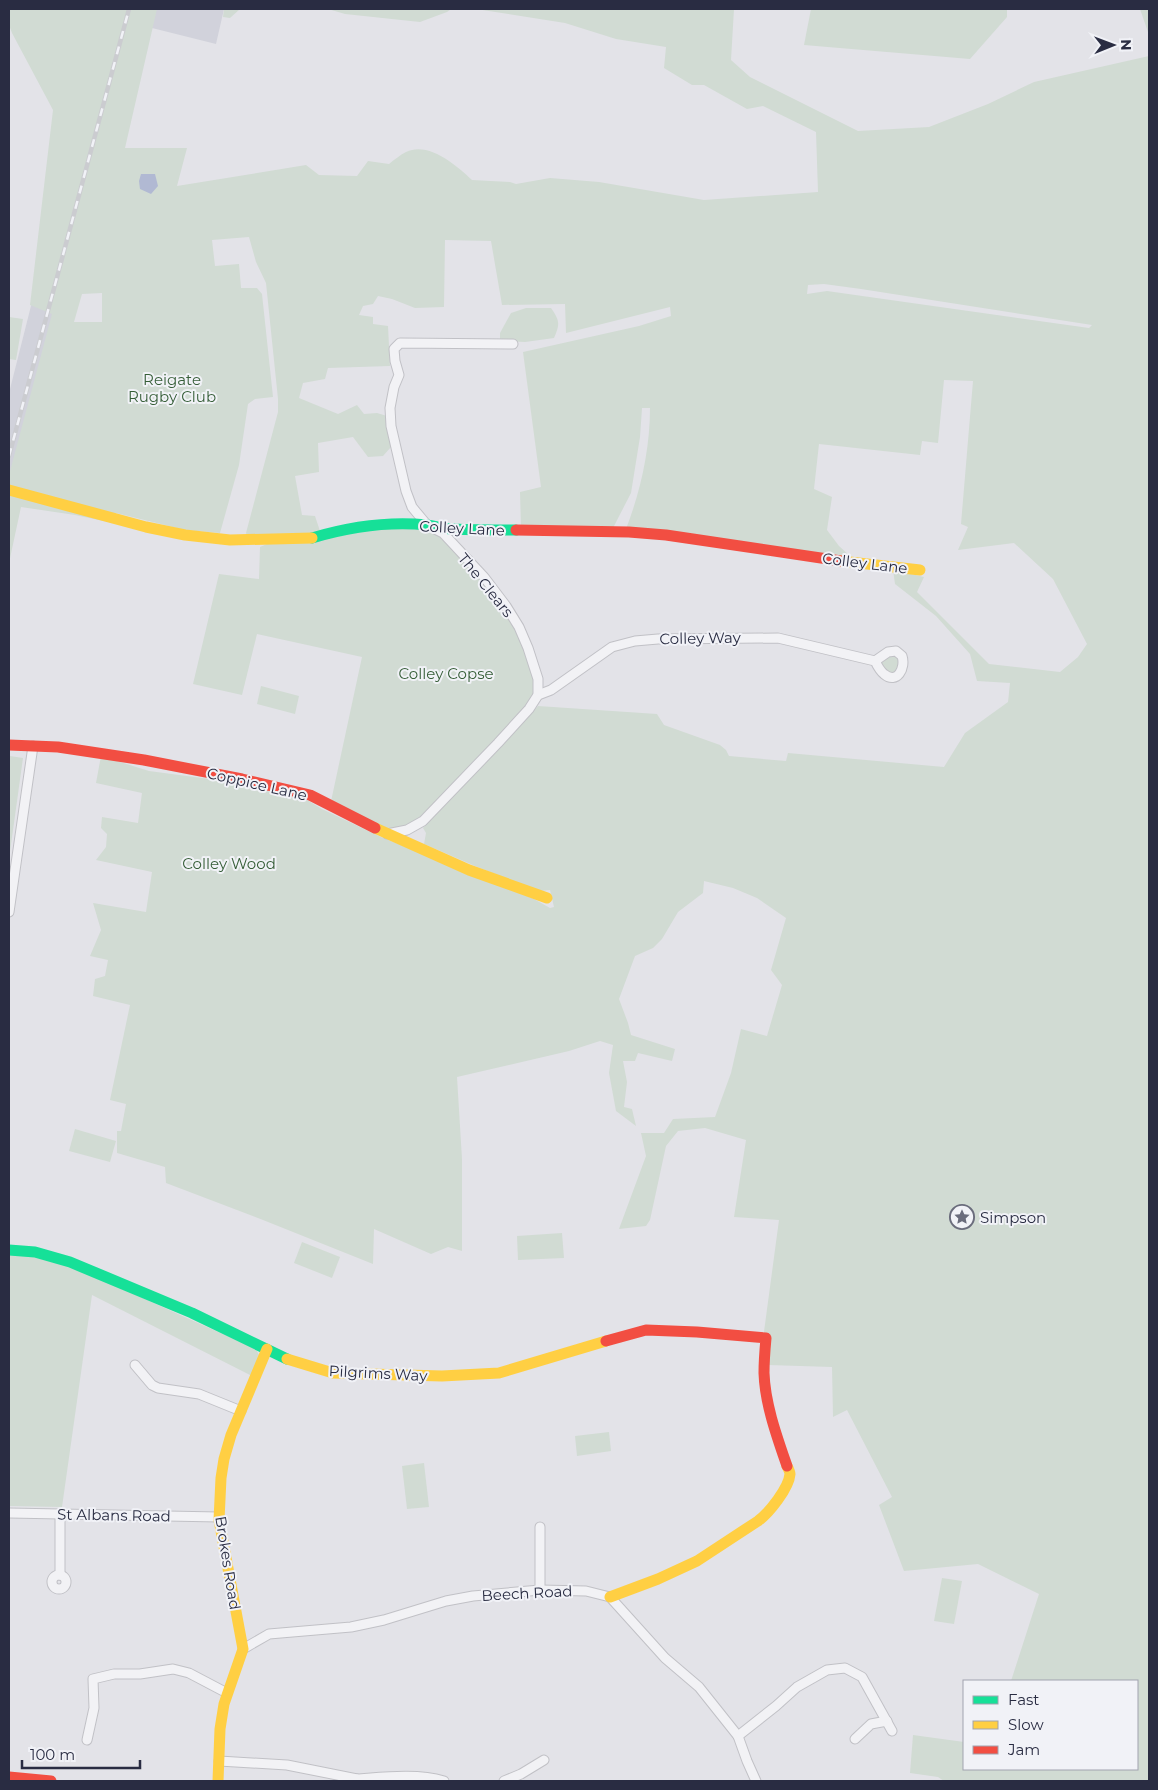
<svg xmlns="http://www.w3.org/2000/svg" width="1158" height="1790" font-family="Montserrat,sans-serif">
<rect width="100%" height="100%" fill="#e3e3e8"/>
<path fill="#d1d2db" d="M 106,9 L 224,9 L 216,44 L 152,28 L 9,480 L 9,393 Z"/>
<g fill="#d1dbd3" fill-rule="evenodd">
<path d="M 9,9 L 157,9 L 125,148 L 187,148 L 177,186 L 306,165 L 319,175 L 357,176 L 368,161 L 389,164 C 394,160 400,155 406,152 C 429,141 457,166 472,180 L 510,182 L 516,184 L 550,178 L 599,182 L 704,200 L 818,192 L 816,132 L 763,106 L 747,109 L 704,85 L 692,85 L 664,68 L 666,47 L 616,39 L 565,23 L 476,9 L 734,9 L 731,60 L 750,77 L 858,131 L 929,127 L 988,104 L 1034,82 L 1149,56 L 1149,1781 L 944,1781 L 938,1777 L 910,1773 L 913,1735 L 964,1742 L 964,1769 L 1137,1769 L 1137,1681 L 1011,1681 L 1039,1594 L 978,1564 L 904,1571 L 879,1505 L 892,1497 L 847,1410 L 833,1417 L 832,1367 L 768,1365 L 761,1354 L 779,1220 L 734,1217 L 746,1140 L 705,1128 L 678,1131 L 666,1146 L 650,1220 L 646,1226 L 619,1229 L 646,1156 L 641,1133 L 664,1133 L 673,1119 L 715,1117 L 731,1073 L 741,1029 L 767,1036 L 782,985 L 771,970 L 786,918 L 757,898 L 733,888 L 704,881 L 703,893 L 678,912 L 662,939 L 653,948 L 635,956 L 619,999 L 628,1023 L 631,1035 L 675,1049 L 672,1061 L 638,1053 L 635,1061 L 623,1061 L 627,1082 L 624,1107 L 632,1109 L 636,1126 L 616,1111 L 609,1073 L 613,1045 L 600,1041 L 569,1051 L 457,1077 L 462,1159 L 462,1251 L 448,1247 L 431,1254 L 374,1229 L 373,1264 L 263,1220 L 166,1183 L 165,1167 L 117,1153 L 117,1131 L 121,1131 L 126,1104 L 110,1100 L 130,1005 L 93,996 L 95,979 L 105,976 L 108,960 L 90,956 L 101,930 L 93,903 L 146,912 L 152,872 L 96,860 L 106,847 L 107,834 L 101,828 L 102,817 L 138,823 L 142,793 L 96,783 L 101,756 L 149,771 L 217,780 L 307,800 L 322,809 L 381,837 L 534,899 L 550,908 L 554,907 L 550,890 L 538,891 L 475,866 L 424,844 L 426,833 L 423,828 L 538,706 L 657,714 L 664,725 L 720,745 L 726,750 L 729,756 L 786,761 L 788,753 L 944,767 L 965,733 L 1008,702 L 1010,683 L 977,681 L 970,654 L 936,616 L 895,584 L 893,570 L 924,577 L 917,592 L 989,664 L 1060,672 L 1078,657 L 1087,644 L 1053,579 L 1014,543 L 958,550 L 968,527 L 961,524 L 973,381 L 944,380 L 938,443 L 922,441 L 920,455 L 819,444 L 814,489 L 832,497 L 827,530 L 839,546 L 849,555 L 848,559 L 626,529 C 641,490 650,448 650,408 L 642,408 L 640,437 L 631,493 L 613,528 L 521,527 L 520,492 L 541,487 L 523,352 L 639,326 L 671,316 L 670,307 L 566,333 L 565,304 L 502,305 L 491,241 L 445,240 L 444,307 L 415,308 L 392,299 L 378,296 L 373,304 L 363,306 L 359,315 L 373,317 L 373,324 L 388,326 L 390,366 L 328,368 L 325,379 L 303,383 L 299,398 L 338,414 L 357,405 L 364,414 L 377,413 L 387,416 L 391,447 L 383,456 L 368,457 L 353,437 L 318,443 L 319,472 L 295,476 L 302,515 L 315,516 L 320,531 L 301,535 L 248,538 L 246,533 L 278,412 L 278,399 L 266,283 L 256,262 L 249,237 L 212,240 L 215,266 L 239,264 L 241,288 L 257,288 L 262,294 L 273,397 L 255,399 L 248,404 L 239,465 L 220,533 L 185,530 L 116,513 L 113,523 L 75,515 L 21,507 L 9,563 L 9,475 L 52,314 L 30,305 L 53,110 L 12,33 L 9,25 ZM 824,284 L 861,289 L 1092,325 L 1089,328 L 827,291 L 807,294 L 808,285 ZM 102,293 L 102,322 L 74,322 L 82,294 Z"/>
<path d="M 224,9 L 240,9 L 230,18 L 223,17 Z"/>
<path d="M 328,9 L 451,9 L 447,12 L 420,22 L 345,14 Z"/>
<path d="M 811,9 L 1007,9 L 1007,17 L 970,59 L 804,45 Z"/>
<path d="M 1140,9 L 1149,9 L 1149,35 Z"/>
<path d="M 526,308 L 551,308 C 560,321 560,324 554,338 L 525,342 L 500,341 L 500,333 L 511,313 Z"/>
<path d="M 9,317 L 23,319 L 16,360 L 9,359 Z"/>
<path d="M 392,524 L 443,533 L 519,627 L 538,695 L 423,821 L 387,834 L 330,806 L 362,657 L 257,634 L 242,695 L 193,684 L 219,574 L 259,579 L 260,547 L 276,540 Z"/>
<path d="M 891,654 L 901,658 L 896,673 L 887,673 L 880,664 L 881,660 Z"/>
<path d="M 261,686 L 299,696 L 295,714 L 257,704 Z"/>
<path d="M 10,756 L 23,758 L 9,859 L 9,768 Z"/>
<path d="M 75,1129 L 116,1141 L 110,1162 L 69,1151 Z"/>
<path d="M 562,1233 L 564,1258 L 518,1260 L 517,1236 Z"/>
<path d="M 302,1242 L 340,1257 L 332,1278 L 294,1263 Z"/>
<path d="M 9,1255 L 39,1257 L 67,1264 L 256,1349 L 259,1355 L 252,1376 L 92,1295 L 62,1507 L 9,1506 Z"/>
<path d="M 609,1432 L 611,1451 L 577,1456 L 575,1436 Z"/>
<path d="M 424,1463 L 429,1507 L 407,1509 L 402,1466 Z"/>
<path d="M 942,1578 L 962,1581 L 954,1624 L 934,1621 Z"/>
</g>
<path fill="#b1b9d3" d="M 141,174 L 155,174 L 158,186 L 151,194 L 140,189 L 139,181 Z"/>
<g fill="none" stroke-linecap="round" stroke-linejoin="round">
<defs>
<g id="street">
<path d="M 538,695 L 551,690 L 612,647 L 635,641 L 658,639 L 778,638 L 875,661 C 877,665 880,671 884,674 C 897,685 906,668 902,656 L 896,651 L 888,652 L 875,661"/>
<path d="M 387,834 L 407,830 L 423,821 L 498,743 L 529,709 L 538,695 L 538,679 L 528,648 L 519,627 L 506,606 L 484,577 L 443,533 L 427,525 L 412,507 L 406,491 L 391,426 L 390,408 L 394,387 L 399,375 L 395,361 L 394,349 L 400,343 L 513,344"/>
<path d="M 9,912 L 33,746"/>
<path d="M 135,1365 L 152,1385 L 158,1388 L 199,1394 L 241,1411"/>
<path d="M 9,1513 L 219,1517"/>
<path d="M 540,1527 L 540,1590"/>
<circle cx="59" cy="1582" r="7"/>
<path d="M 60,1575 L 60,1514"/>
<path d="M 243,1649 L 269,1634 L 351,1627 L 384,1620 L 446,1601 L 473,1596 L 540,1590 L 586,1591 L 610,1597 L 665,1658 L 699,1687 L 738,1736 L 747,1761 L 756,1781"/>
<path d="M 738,1736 L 776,1706 L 797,1687 L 827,1670 L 845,1668 L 862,1677 L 892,1731"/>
<path d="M 855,1739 L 871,1724 L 887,1721"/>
<path d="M 87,1740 L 94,1708 L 93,1679 L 114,1674 L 140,1674 L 173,1669 L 189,1673 L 227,1693"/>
<path d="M 219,1761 L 287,1765 L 357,1779"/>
<path d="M 362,1781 L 357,1779 C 385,1777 417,1773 444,1781"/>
<path d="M 504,1781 L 521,1774 L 544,1760"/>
</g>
</defs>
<use href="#street" stroke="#c1c1c6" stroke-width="11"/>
<use href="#street" stroke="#f2f2f5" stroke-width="9"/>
<g stroke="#16e098" stroke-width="11">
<path d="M 312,538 C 349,527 387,521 427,525 C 436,526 444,529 454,529 C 474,530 495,530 516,530"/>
<path d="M 9,1250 L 35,1252 L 70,1262 L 192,1313 L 287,1359"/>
</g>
<g stroke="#ffcf43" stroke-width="11">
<path d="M 9,490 L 146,527 L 185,535 L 230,540 L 312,538"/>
<path d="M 841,561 L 920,570"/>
<path d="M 375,828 L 469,870 L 547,898"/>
<path d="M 287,1359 L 333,1373 L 442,1376 L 499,1373 L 606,1341"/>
<path d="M 610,1597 L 658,1579 L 697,1561 L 758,1521 C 769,1513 789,1488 790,1474 C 790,1472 788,1468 787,1466"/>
<path d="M 218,1781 L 220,1729 L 224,1704 L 243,1649 L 219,1520 L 221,1478 L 224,1459 L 231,1435 L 267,1349"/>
</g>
<g stroke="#f24e42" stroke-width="11">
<path d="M 516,530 L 629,532 L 666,535 L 841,561"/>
<path d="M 9,745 L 58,747 L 144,760 L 242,779 L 310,795 L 375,828"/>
<path d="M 606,1341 L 646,1330 L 697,1332 L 766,1338 C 765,1349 764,1361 764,1373 C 765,1404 777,1437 787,1466"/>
<path d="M 9,1777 L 51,1781"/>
</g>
<defs>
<path id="rail" d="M 9,456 L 129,9"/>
</defs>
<use href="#rail" stroke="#cbccd0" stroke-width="4.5"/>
<use href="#rail" stroke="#f1f2f7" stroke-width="2.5" stroke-dasharray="8" stroke-linecap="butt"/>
</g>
<defs>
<symbol id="sight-ring" viewBox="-11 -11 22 22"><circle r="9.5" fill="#f1f2f7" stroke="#6a6c7c" stroke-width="1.5"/><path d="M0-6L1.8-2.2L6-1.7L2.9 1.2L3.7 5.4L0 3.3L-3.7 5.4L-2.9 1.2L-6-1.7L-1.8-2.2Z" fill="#6a6c7c"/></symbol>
</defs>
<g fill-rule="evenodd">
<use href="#sight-ring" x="948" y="1203" width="28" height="28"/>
</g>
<g text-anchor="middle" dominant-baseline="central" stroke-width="4" stroke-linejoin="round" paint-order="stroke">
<g font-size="15" fill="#365e38" stroke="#f1f2f7">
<text x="172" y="379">Reigate<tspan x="172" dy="17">Rugby Club</tspan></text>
<text x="446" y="673">Colley Copse</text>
<text x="229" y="863">Colley Wood</text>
</g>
<g font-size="15" fill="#292c42" stroke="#f1f2f7">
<text transform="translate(462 528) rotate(3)">Colley Lane</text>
<text transform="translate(865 563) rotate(7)">Colley Lane</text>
<text transform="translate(486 585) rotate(51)">The Clears</text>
<text transform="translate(700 638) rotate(-1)">Colley Way</text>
<text transform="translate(257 784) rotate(13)">Coppice Lane</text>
<text transform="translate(378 1373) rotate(3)">Pilgrims Way</text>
<text transform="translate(114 1515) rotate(1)">St Albans Road</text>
<text transform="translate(228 1563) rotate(81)">Brokes Road</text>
<text transform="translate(527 1593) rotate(-3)">Beech Road</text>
</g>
<g font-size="15" fill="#292c42" stroke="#f1f2f7" text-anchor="start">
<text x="980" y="1217">Simpson</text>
</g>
</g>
<rect width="1158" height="1790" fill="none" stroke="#292c42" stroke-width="20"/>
<rect x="963" y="1680" width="175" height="90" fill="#f1f2f7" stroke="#a1a3af"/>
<rect x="973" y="1696" width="25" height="8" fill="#16e098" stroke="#a1a3af"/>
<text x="1008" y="1705" font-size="15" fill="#292c42">Fast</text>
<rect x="973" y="1721" width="25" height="8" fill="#ffcf43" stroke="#a1a3af"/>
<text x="1008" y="1730" font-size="15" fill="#292c42">Slow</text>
<rect x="973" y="1746" width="25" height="8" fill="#f24e42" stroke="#a1a3af"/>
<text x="1008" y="1755" font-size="15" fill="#292c42">Jam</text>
<g transform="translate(1113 45) rotate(89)" stroke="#f1f2f7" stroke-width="4" paint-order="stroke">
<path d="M0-4L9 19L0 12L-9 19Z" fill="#292c42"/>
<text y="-8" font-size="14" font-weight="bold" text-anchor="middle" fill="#292c42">N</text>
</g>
<path d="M22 1760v8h118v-8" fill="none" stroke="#292c42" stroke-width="2.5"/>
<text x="30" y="1760" font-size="15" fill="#292c42" stroke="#f1f2f7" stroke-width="4" paint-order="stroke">100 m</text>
</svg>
